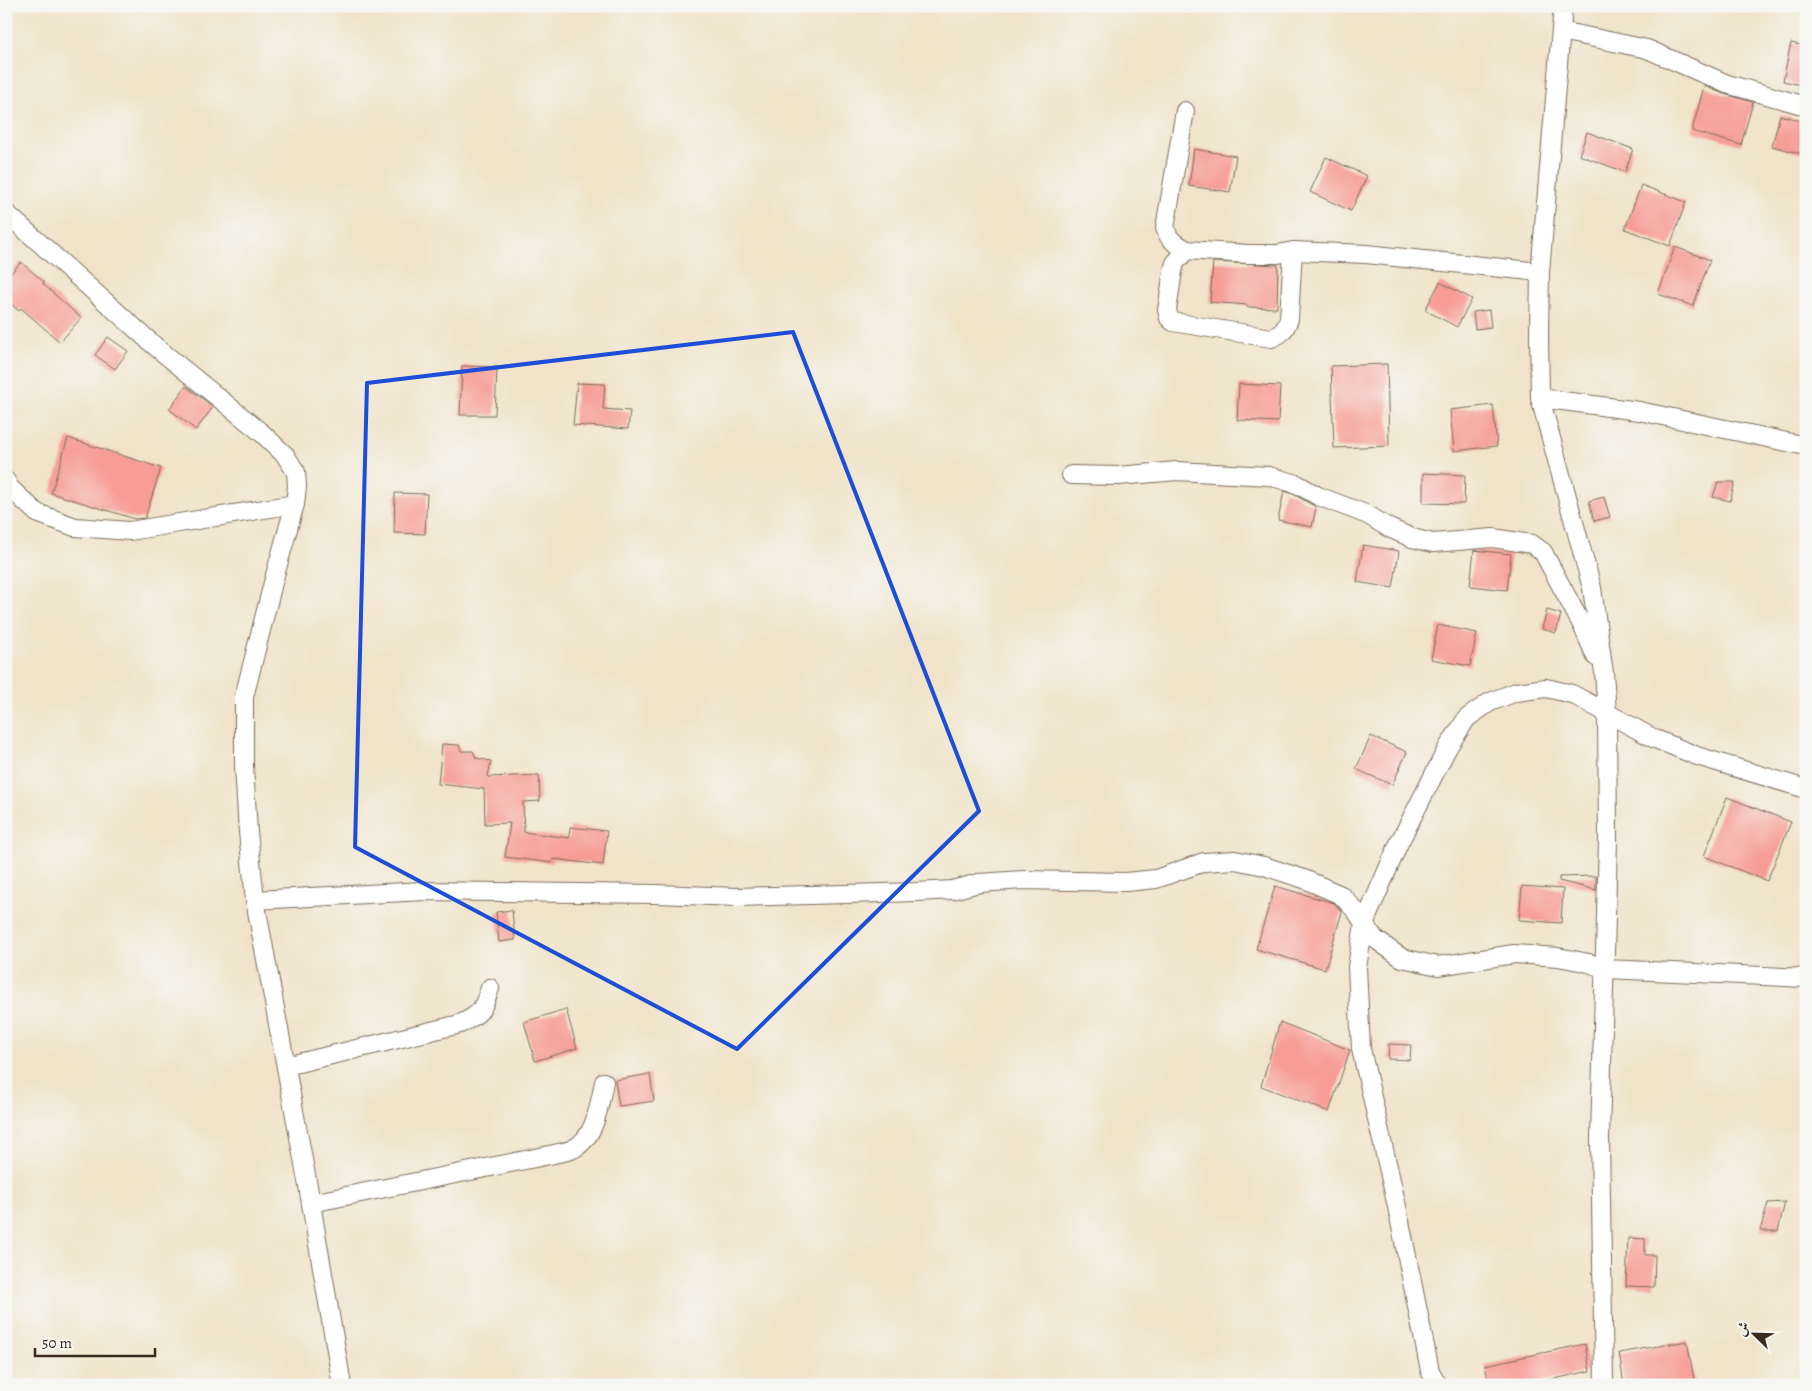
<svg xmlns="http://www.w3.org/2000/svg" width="1812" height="1391" font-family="Alegreya,Amiri,serif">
<rect width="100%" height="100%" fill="#f6f6f2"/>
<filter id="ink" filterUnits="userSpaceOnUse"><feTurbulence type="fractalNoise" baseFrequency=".02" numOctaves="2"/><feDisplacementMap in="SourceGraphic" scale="10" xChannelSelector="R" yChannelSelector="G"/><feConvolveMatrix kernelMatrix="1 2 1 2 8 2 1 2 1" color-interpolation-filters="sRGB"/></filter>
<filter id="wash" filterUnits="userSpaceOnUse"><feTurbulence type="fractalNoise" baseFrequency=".0096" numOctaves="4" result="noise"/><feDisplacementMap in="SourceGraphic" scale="20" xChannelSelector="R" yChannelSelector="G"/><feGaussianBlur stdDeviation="1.12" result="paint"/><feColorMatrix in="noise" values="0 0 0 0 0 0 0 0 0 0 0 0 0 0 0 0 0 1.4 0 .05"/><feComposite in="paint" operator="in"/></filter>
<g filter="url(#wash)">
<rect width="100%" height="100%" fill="#f0e3c9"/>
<g id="blocks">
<g fill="#f69d95">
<path d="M 1791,43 L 1806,46 L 1806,86 L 1783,81 Z"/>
<path d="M 1704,86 L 1724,94 L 1753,102 L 1741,145 L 1692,131 Z"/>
<path d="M 1780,115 L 1806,122 L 1806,155 L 1772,146 Z"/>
<path d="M 1587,132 L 1633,149 L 1625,172 L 1579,155 Z"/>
<path d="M 1194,149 L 1236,156 L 1230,192 L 1189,186 Z"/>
<path d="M 1326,157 L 1367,176 L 1351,211 L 1310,192 Z"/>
<path d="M 1641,185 L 1686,202 L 1670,246 L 1625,229 Z"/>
<path d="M 1675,247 L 1710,260 L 1693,306 L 1658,294 Z"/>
<path d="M 21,262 L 44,282 L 43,284 L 81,318 L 60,342 L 21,308 L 19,311 L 6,300 L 6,279 Z"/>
<path d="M 1213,262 L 1278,265 L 1277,308 L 1247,307 L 1247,305 L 1210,302 Z"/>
<path d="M 1440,282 L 1472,299 L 1457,327 L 1425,310 Z"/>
<path d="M 1489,310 L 1491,327 L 1475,329 L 1473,312 Z"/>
<path d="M 108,337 L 128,351 L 115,369 L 95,355 Z"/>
<path d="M 1387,364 L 1389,446 L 1334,448 L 1331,366 Z"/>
<path d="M 462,366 L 497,367 L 495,415 L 460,415 Z"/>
<path d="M 577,383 L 605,384 L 603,409 L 630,411 L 628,429 L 573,425 Z"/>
<path d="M 1239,384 L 1280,386 L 1278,422 L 1237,420 Z"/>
<path d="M 186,386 L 213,407 L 196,430 L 169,409 Z"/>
<path d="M 1493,405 L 1497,446 L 1454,451 L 1450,410 Z"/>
<path d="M 68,438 L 161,468 L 145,518 L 135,519 L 51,493 Z"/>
<path d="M 1423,473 L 1465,475 L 1464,504 L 1423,503 Z"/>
<path d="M 1718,482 L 1735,482 L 1730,501 L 1713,497 Z"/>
<path d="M 1284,491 L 1293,494 L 1316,507 L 1312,527 L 1278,520 Z"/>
<path d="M 395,493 L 427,494 L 425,534 L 394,533 Z"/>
<path d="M 1604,497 L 1610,517 L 1594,521 L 1589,501 Z"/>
<path d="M 1363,545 L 1399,551 L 1393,588 L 1357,582 Z"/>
<path d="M 1474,550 L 1511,554 L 1507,590 L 1470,586 Z"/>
<path d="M 1547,610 L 1561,614 L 1556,633 L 1542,629 Z"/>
<path d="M 1438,625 L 1477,633 L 1470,666 L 1431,659 Z"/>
<path d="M 1371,736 L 1407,752 L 1392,785 L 1356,769 Z"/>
<path d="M 442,744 L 459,745 L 461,751 L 473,751 L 476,758 L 491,761 L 488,777 L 539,775 L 540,801 L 523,802 L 524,832 L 569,838 L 570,827 L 607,831 L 603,865 L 553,859 L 552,863 L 505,857 L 510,823 L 485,824 L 484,789 L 438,784 Z"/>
<path d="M 1727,797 L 1791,822 L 1767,881 L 1704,856 Z"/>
<path d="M 1596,876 L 1596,890 L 1559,881 L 1559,877 Z"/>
<path d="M 1275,886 L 1334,903 L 1342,912 L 1325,969 L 1256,949 Z"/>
<path d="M 1522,886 L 1563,889 L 1561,923 L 1519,920 Z"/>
<path d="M 512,910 L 515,940 L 499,942 L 496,912 Z"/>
<path d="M 566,1009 L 577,1048 L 535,1061 L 524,1022 Z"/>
<path d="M 1280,1022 L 1350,1050 L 1329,1112 L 1261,1086 Z"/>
<path d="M 1389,1044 L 1411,1045 L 1410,1060 L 1388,1059 Z"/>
<path d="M 650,1074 L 654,1101 L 619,1106 L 615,1080 Z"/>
<path d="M 1785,1202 L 1778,1231 L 1760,1231 L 1768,1203 Z"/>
<path d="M 1628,1238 L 1645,1239 L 1645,1255 L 1655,1255 L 1654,1287 L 1626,1286 Z"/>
<path d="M 1687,1341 L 1695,1385 L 1624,1385 L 1619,1353 Z"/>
<path d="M 1585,1344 L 1590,1371 L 1527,1385 L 1489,1385 L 1485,1365 Z"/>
</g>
</g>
</g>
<g filter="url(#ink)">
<use href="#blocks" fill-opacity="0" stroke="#7a6b5a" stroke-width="1"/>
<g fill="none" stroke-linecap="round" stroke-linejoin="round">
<defs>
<g id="minor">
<path d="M 1563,6 L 1540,272 L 1539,334 L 1540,398 L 1592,588 L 1604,673 L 1607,712 L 1608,841 L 1600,1138 L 1604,1385"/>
<path d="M 1561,31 L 1647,49 L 1727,84 L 1806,106"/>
<path d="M 1185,111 L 1165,228 L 1169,237 L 1175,243 L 1187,250 L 1248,254 L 1278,254 L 1293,251 L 1366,254 L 1540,272"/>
<path d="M 6,213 L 156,347 L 263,434 L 285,455 L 296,472 L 297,486 L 295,504 L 275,575 L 244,697 L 244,766 L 248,832 L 255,900 L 308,1186 L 342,1385"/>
<path d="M 1187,250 L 1175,263 L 1173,271 L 1167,310 L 1169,318 L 1173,322 L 1271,338 C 1282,334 1285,330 1289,319 L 1293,251"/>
<path d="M 1540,398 L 1639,411 L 1806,446"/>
<path d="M 1071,475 L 1118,476 L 1177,471 L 1269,476 L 1297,484 L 1318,496 L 1368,515 L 1389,528 L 1412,538 L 1433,543 L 1493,538 L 1532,544 L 1543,552 L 1582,625 L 1596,657"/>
<path d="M 6,481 L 10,488 L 37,513 L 75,527 L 130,531 L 295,504"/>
<path d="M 255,900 L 424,891 L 656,894 L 738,897 L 917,892 L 952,890 L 979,883 L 1023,880 L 1126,882 L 1156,879 L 1204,862 L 1235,860 L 1264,866 L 1304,879 L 1341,895 L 1355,910 L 1375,939 L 1402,958 L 1438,966 L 1514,954 L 1558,957 L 1589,963 L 1605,969 L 1806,978"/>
<path d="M 286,1066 L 460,1024 C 481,1014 483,1010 490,988"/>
<path d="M 311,1203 L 550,1155 C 557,1153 566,1152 573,1149 C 596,1137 599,1105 604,1082"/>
<path d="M 1438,1385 L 1430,1371 L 1396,1202 L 1361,1049 L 1357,967 L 1364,924 L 1399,843 L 1448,747 L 1467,718 L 1490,702 L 1516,692 L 1546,688 L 1572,694 L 1653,738 L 1697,756 L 1806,789"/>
</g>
</defs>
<use href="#minor" stroke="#7a6b5a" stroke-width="20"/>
<use href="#minor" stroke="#fff" stroke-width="18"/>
</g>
</g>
<path fill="none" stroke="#1d4ed8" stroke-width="4" stroke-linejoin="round" d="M 793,332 L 979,811 L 737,1049 L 355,847 L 367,383 Z"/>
<rect width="1812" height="1391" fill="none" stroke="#f6f6f2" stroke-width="25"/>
<g transform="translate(1754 1334) rotate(293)" stroke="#f6f6f2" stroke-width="4" paint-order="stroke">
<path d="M0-4L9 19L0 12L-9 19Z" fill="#3b2a1e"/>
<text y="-8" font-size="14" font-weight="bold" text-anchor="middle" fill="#3b2a1e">ش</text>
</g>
<path d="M35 1348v8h120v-8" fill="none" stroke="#3b2a1e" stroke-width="2.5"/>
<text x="42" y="1348" font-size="15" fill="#3b2a1e" stroke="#f6f6f2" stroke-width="4" paint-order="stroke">50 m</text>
</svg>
